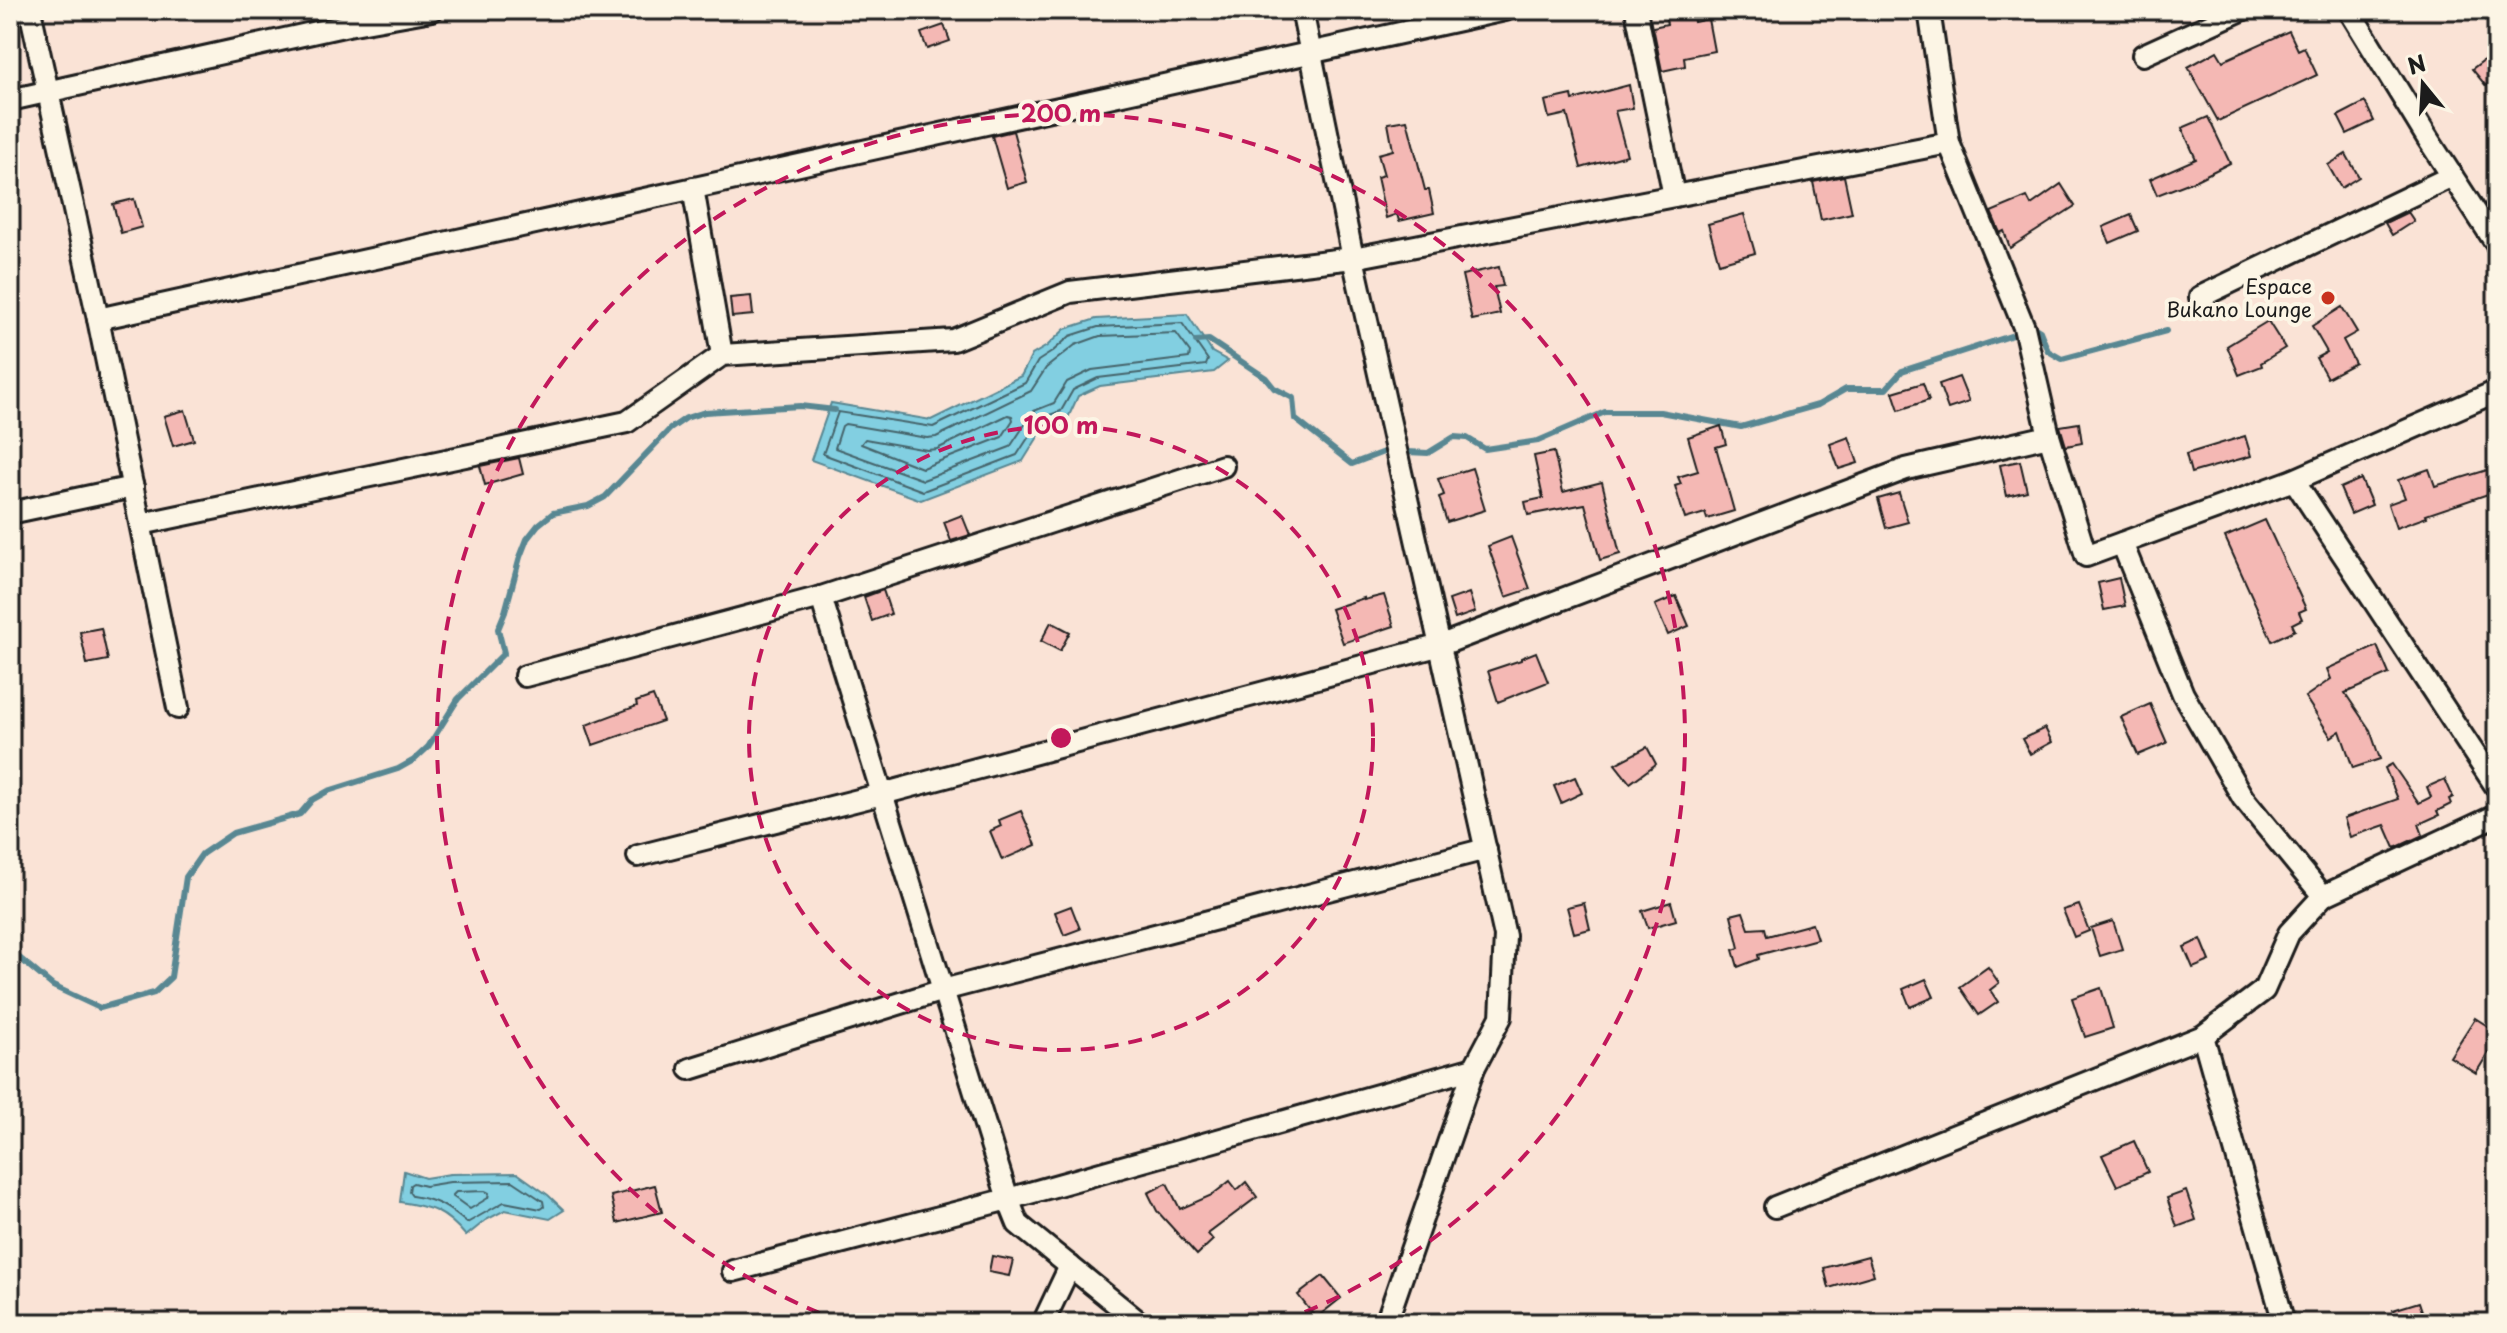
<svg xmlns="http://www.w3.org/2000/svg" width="2507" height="1333" font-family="'Playpen Sans',sans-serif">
<rect width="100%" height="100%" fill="#fae3d6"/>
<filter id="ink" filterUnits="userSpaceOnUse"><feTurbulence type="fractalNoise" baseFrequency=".0125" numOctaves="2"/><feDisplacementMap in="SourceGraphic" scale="16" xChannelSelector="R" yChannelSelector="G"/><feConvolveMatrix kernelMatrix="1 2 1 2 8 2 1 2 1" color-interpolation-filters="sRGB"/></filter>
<g filter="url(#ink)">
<g fill="#82cfe1" stroke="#598792" stroke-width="2">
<path d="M 1187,314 L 1212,352 L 1228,361 L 1214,372 L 1100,386 L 1078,396 L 1068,418 L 1046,424 L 1023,461 L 921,500 L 811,460 L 831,403 L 931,420 L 1021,376 L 1032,355 L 1047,346 L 1065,329 L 1096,319 Z"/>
<path d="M 404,1171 L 425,1178 L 450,1174 L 517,1173 L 548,1195 L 564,1210 L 550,1219 L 505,1210 L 486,1220 L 466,1236 C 445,1211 432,1207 400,1202 Z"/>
</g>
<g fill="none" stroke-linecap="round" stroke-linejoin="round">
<g stroke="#45646b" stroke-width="2">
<path d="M 1182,323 L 1208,360 L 1206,365 L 1098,378 L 1073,390 L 1061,411 L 1041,418 L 1017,455 L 923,491 L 823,454 L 838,412 L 933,427 L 1025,383 L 1038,361 L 1052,352 L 1070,336 L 1098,327 Z"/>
<path d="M 1176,333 L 1190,352 L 1189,358 L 1092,370 L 1067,382 L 1054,403 L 1034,411 L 1010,447 L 923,480 L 835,448 L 842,426 L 845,424 L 927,438 L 936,437 L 1031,391 L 1046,368 L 1075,345 L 1100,336 Z"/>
<path d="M 1008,415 L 1012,416 L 1013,420 L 1002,437 L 922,468 L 861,444 L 865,439 L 927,450 L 937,449 Z"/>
<path d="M 513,1181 L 543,1201 L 544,1207 L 541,1209 L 504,1202 L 467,1223 C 448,1207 438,1200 412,1196 L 409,1192 L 410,1185 L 413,1183 L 425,1186 L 450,1182 Z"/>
<path d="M 485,1191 L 489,1193 L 488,1198 L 470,1209 L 452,1196 L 456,1192 Z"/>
</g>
<g stroke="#598792" stroke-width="6">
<path d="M 1196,341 L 1209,340 L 1266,378 L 1274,388 L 1293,398 L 1295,419 L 1352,464 L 1386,451 L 1428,453 L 1454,437 L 1467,438 L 1485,449 L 1538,441 L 1605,412 L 1660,412 L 1741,427 L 1818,405 L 1846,389 L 1886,389 L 1902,371 L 2035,328 L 2040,331 L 2048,351 L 2062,359 L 2166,331"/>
<path d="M 10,950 L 53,986 L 100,1008 L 154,993 L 171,977 L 186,877 L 202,854 L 233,833 L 300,814 L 312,800 L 328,791 L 398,769 L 414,760 L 428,747 L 458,699 L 504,653 L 498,629 L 505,612 L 520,557 L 527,539 L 538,525 L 553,513 L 588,506 L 605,497 L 670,429 L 686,418 L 705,412 L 800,406 L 835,410"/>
</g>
</g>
<g fill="#f4b8b4" stroke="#1c1c1c" stroke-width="2">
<path d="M 1664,10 L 1692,10 L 1694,22 L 1708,19 L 1714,51 L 1684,57 L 1685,66 L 1662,71 L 1653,27 L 1667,24 Z"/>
<path d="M 944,25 L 950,41 L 927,49 L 921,33 Z"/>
<path d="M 2289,31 L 2298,50 L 2304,47 L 2317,75 L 2218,121 L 2188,67 L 2217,51 L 2223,61 Z"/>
<path d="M 2497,50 L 2497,78 L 2486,86 L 2472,69 Z"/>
<path d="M 1629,85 L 1633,108 L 1615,111 L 1627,155 L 1581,168 L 1567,114 L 1549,118 L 1545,101 L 1572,95 L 1573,100 Z"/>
<path d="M 2365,102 L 2374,121 L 2347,134 L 2338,116 Z"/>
<path d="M 2208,117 L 2230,163 L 2196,180 L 2157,195 L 2150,179 L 2196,159 L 2182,128 Z"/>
<path d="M 1407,120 L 1425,190 L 1429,190 L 1434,213 L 1399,221 L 1397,214 L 1386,218 L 1377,177 L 1384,175 L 1378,154 L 1393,150 L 1388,123 Z"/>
<path d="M 1013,131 L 1027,182 L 1007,188 L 992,136 Z"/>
<path d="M 2346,154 L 2359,177 L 2341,188 L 2328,165 Z"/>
<path d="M 1844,176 L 1852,213 L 1821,220 L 1813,182 Z"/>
<path d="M 2061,184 L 2075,206 L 2010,248 L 2004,231 L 2000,233 L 1991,212 L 2027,197 L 2031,205 Z"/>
<path d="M 134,199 L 142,227 L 121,233 L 113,204 Z"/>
<path d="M 2408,212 L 2414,221 L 2392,235 L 2385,223 Z"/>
<path d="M 1744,214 L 1755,253 L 1719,263 L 1708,224 Z"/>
<path d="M 2131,215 L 2138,231 L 2110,243 L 2103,227 Z"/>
<path d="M 1499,267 L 1503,286 L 1494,287 L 1500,314 L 1472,320 L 1462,275 Z"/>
<path d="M 751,296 L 753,315 L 732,317 L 730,298 Z"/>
<path d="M 2342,307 L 2357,332 L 2343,340 L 2355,363 L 2327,378 L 2316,358 L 2327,352 L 2312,326 Z"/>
<path d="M 2268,321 L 2285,348 L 2261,363 L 2262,366 L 2239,375 L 2227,346 Z"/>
<path d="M 1959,377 L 1969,402 L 1948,409 L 1939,384 Z"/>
<path d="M 1923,383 L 1929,400 L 1899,410 L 1893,392 Z"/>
<path d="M 185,410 L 194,440 L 173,446 L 164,416 Z"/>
<path d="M 2079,423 L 2082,443 L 2066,446 L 2060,426 Z"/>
<path d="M 1721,426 L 1726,444 L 1716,447 L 1734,511 L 1707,519 L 1705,513 L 1685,519 L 1675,486 L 1681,484 L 1678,477 L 1698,471 L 1688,437 Z"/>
<path d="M 2245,436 L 2251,456 L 2191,473 L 2186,454 Z"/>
<path d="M 1849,437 L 1858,463 L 1839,469 L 1830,444 Z"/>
<path d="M 1554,452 L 1563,492 L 1602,482 L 1620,554 L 1600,560 L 1585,504 L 1528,515 L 1525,502 L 1543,498 L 1534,456 Z"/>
<path d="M 519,458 L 523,474 L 485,485 L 480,466 Z"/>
<path d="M 2020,461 L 2027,491 L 2007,496 L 2000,465 Z"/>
<path d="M 2497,467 L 2497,491 L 2426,515 L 2427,517 L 2396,528 L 2388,504 L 2405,498 L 2398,480 L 2429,469 L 2435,486 Z"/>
<path d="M 1472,468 L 1485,510 L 1447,522 L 1439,497 L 1444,495 L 1438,479 Z"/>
<path d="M 2361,479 L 2372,505 L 2351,514 L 2340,488 Z"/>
<path d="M 1899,493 L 1908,522 L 1886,528 L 1878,499 Z"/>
<path d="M 962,515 L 970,535 L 951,541 L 944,522 Z"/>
<path d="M 2265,520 L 2306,609 L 2299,612 L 2302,619 L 2292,624 L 2295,630 L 2272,641 L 2225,537 Z"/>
<path d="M 1511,537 L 1530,589 L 1506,597 L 1488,546 Z"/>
<path d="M 2119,578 L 2125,606 L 2104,610 L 2098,583 Z"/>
<path d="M 883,590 L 891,614 L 872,621 L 864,597 Z"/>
<path d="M 1469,593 L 1475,612 L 1455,619 L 1449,600 Z"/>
<path d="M 1384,595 L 1394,626 L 1343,643 L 1331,609 L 1364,598 L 1364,600 Z"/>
<path d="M 1676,596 L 1689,626 L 1668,635 L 1655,605 Z"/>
<path d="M 1051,622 L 1070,632 L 1060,651 L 1041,641 Z"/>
<path d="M 101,628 L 108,660 L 87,664 L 80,632 Z"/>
<path d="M 2377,646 L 2389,674 L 2345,693 L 2370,730 L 2380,759 L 2353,768 L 2340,731 L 2331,737 L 2305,697 L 2331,679 L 2327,669 Z"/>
<path d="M 1536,652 L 1548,682 L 1498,702 L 1488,671 L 1521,660 L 1521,658 Z"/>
<path d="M 653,696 L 663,721 L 593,745 L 586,725 L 637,706 L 636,702 Z"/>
<path d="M 2150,704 L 2167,743 L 2138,755 L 2121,717 Z"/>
<path d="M 2045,728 L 2052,742 L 2030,754 L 2022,739 Z"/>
<path d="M 1647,747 L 1656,764 L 1630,783 L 1615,764 Z"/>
<path d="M 2392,764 L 2419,803 L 2431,797 L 2427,787 L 2445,779 L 2453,797 L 2449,799 L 2451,804 L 2437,811 L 2439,815 L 2419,824 L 2423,835 L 2395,848 L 2385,825 L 2350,837 L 2344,818 L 2398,799 L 2385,768 Z"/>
<path d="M 1575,777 L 1582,793 L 1561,803 L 1554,786 Z"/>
<path d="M 1021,811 L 1036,845 L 1002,860 L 990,831 L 1001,826 L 999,820 Z"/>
<path d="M 1671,902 L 1676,920 L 1648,928 L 1642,911 Z"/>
<path d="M 1584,903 L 1590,929 L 1574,933 L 1567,907 Z"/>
<path d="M 2079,905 L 2089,931 L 2074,937 L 2063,910 Z"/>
<path d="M 1071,906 L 1080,929 L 1064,935 L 1055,912 Z"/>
<path d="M 1743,912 L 1749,929 L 1765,928 L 1767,936 L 1812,924 L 1817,939 L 1758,955 L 1759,959 L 1738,967 L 1733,950 L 1739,948 L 1731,915 Z"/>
<path d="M 2113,921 L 2122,949 L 2100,956 L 2091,928 Z"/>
<path d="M 2201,939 L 2210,961 L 2193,968 L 2184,947 Z"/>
<path d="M 1988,967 L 1999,983 L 1990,990 L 1998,1002 L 1979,1015 L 1960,987 Z"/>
<path d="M 1926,979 L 1934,997 L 1910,1007 L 1903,989 Z"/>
<path d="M 2101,988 L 2113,1028 L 2085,1037 L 2072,998 Z"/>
<path d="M 2475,1018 L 2497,1032 L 2497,1057 L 2489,1052 L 2476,1073 L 2450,1057 Z"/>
<path d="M 2134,1141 L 2148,1172 L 2117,1186 L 2102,1155 Z"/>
<path d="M 1230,1181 L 1237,1190 L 1246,1182 L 1257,1197 L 1208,1234 L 1213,1240 L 1197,1255 L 1157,1211 L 1148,1193 L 1167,1183 L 1180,1209 L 1212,1195 Z"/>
<path d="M 655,1185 L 662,1212 L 617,1223 L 611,1196 Z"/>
<path d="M 2186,1191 L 2196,1220 L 2177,1227 L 2167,1198 Z"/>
<path d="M 992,1256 L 1013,1260 L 1009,1276 L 989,1272 Z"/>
<path d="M 1868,1256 L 1874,1275 L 1829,1288 L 1824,1268 Z"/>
<path d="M 1323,1276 L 1341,1298 L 1316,1318 L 1298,1295 Z"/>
<path d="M 2419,1302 L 2426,1323 L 2397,1323 L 2393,1310 Z"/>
</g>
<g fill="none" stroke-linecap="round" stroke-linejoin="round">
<defs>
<g id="street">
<path d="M 30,10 L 98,319 L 178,708"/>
<path d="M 1302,10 L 1353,258 L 1505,936 L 1501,1017 L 1474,1068 L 1386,1323"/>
<path d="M 1636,10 L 1674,196"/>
<path d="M 1929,10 L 1949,143 L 2024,327 L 2049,436 L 2086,556 L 2294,480 L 2497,391"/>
<path d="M 2349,10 L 2428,139 L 2497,245"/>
<path d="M 2143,55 L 2242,10"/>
<path d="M 10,100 L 348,25 L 432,10"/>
<path d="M 693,188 L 722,355"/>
<path d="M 2200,297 L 2452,176"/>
<path d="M 98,319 L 1505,10"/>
<path d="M 2294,480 L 2497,788"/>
<path d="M 10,513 L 133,487"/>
<path d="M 141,524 L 627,422 L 722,355 L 953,340 L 1070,292 L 1353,258 L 1949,143"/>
<path d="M 2122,543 L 2183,694 L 2243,798 L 2323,896"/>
<path d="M 821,597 L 1008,1199 L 1018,1224 L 1140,1323"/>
<path d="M 525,676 L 821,597 L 1223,466"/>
<path d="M 638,856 L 882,794 L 1441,645 L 1906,469 L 2049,436"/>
<path d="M 2203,1036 L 2284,1323"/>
<path d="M 690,1069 L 943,990 L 1486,849"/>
<path d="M 1775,1207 L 2203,1036 L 2264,990 L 2289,933 L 2323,896 L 2497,815"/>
<path d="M 733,1271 L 1008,1199 L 1474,1068"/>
<path d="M 1043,1323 L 1070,1266"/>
</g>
</defs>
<use href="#street" stroke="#1c1c1c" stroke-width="26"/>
<use href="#street" stroke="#fcf5e5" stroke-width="20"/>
</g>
</g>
<g fill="none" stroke="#c2185b" stroke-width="4" stroke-dasharray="14 10">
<circle cx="1061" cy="738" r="312"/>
<path d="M842 1322A624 624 0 1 1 1280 1322"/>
</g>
<circle fill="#c8321e" stroke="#fcf5e5" stroke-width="3" cx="2328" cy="298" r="8"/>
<g text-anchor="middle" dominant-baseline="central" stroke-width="8" stroke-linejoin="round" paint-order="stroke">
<g font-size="20" fill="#1c1c1c" stroke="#fcf5e5" text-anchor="end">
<text x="2312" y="286">Espace<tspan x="2312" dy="23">Bukano Lounge</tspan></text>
</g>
</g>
<circle cx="1061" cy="738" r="12" fill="#c2185b" stroke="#fcf5e5" stroke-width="4"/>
<g font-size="24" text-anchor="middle" font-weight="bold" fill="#c2185b" stroke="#fcf5e5" stroke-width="8" stroke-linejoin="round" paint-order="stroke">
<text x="1061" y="122">200 m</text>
<text x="1061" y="434">100 m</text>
</g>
<rect width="2507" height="1333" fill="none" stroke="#fcf5e5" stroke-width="40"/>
<rect x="20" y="20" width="2467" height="1293" fill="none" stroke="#1c1c1c" stroke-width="3" filter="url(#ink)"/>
<g transform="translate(2423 84) rotate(342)" stroke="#fcf5e5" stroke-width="6" paint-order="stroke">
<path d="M0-6L14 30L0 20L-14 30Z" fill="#1c1c1c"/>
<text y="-12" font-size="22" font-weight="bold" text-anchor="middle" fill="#1c1c1c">N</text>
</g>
</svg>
